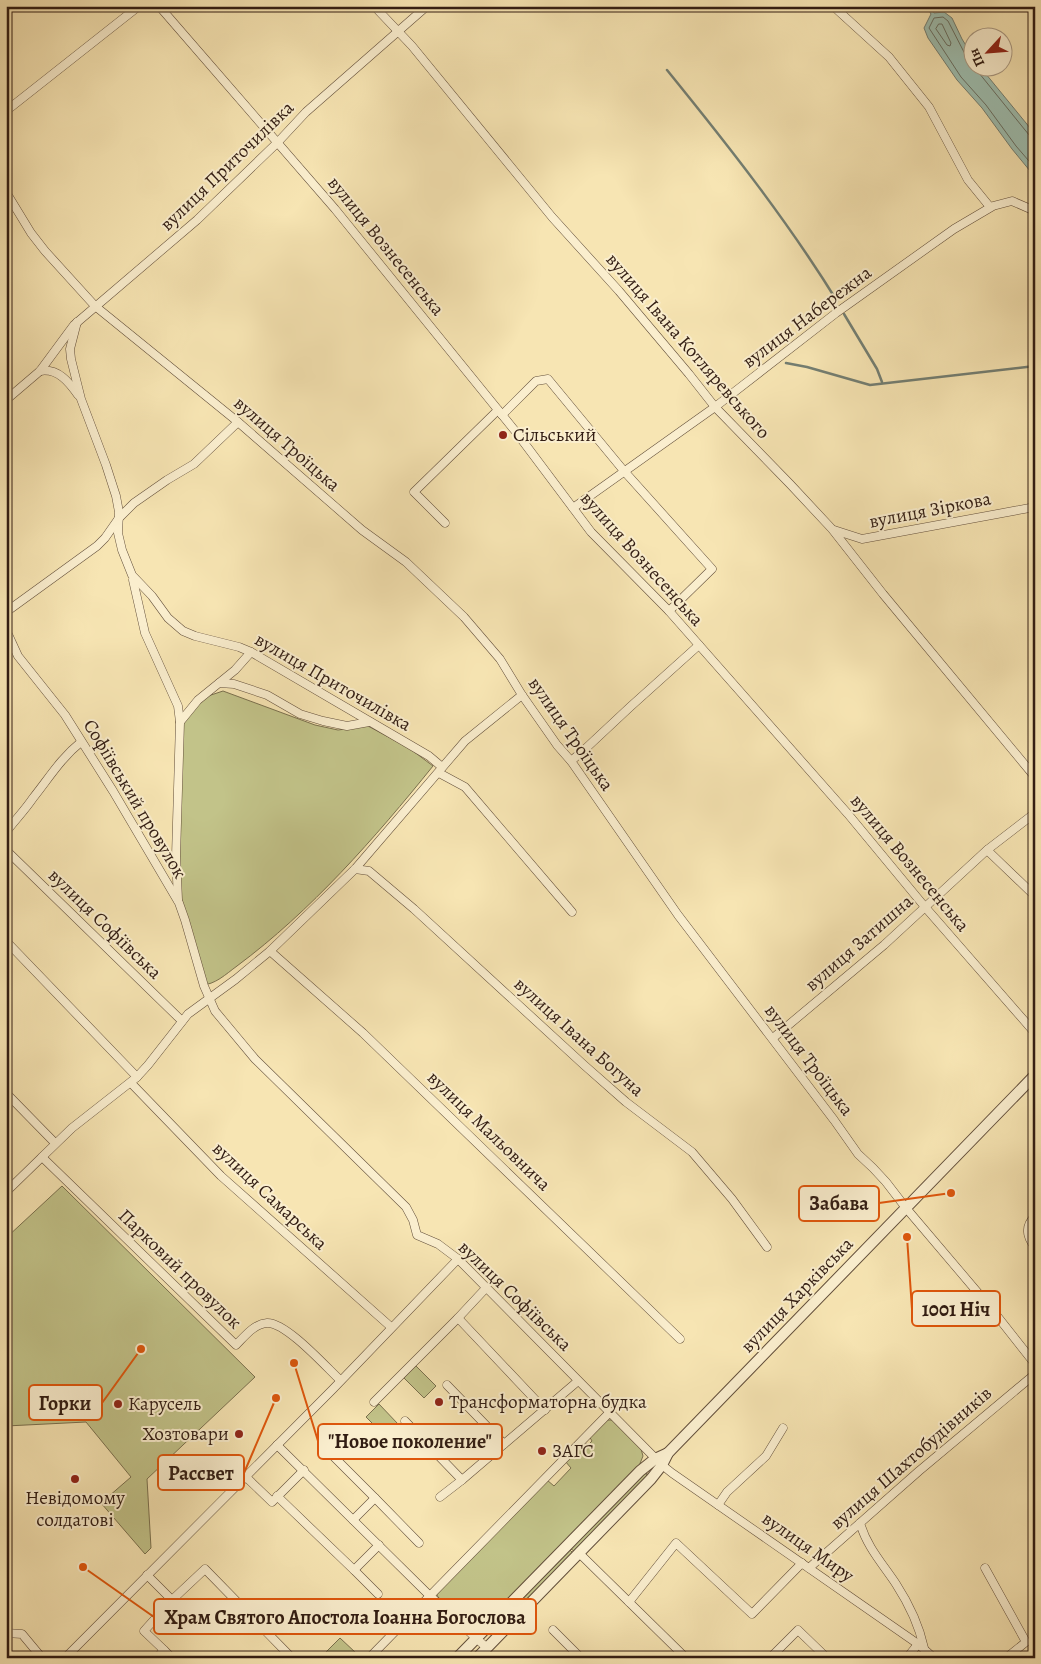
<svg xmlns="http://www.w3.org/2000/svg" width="1041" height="1664" font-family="Alegreya,serif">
<rect width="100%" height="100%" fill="#f7e5b3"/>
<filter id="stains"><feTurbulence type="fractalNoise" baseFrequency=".004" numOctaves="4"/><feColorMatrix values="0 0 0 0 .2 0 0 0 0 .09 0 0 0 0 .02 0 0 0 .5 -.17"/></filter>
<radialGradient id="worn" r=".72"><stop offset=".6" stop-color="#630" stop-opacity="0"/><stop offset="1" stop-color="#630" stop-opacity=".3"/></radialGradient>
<g fill="#c2c389" stroke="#7a704e">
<path d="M 223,691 L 315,725 L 338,730 L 368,726 L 409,748 L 433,766 C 375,838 311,911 237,966 C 226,974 215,985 201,985 L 176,902 L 181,730 L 186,717 L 208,696 Z"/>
<path d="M 62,1186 L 255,1377 L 147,1479 L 151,1548 L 145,1554 L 101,1503 L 131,1477 L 86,1422 L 6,1426 L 6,1238 Z"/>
<path d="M 416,1366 L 436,1386 L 424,1398 L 404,1378 Z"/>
<path d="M 379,1404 L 398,1424 L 386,1437 L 366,1417 Z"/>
<path d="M 608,1420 L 613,1420 L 641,1449 L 643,1456 L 639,1466 L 481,1627 L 476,1628 L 471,1626 L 438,1597 L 436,1593 L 547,1480 L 554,1486 L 571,1468 L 565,1461 L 584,1442 L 588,1445 L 592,1441 L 589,1436 L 604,1421 Z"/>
<path d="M 647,1473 L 646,1478 L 574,1551 L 571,1549 L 643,1475 Z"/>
<path d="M 570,1550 L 573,1553 L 495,1633 L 491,1634 L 492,1630 Z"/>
<path d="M 304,1599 L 316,1612 L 303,1623 L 292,1611 Z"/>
<path d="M 340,1638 L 356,1653 L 352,1658 L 320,1658 Z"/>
</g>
<path fill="#9ebfb1" stroke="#737e72" d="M 926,6 L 930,6 L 934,13 L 944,12 L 952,18 L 962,39 L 973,57 L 974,68 L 981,68 L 1035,134 L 1035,177 L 1012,149 L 982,108 L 957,80 L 928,38 L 924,28 L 931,14 Z"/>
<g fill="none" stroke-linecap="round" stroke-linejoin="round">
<g stroke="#686e62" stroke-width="1">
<path d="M 939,24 L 942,24 L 951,43 L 950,46 L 947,45 L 936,29 Z"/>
<path d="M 974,59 L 969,59 L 966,56 L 948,21 L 943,17 L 934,18 L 929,28 L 961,77 L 986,105 L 1016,146 L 1035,168"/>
<path d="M 978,68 L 979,73 L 1025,130 L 1030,136 L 1035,137"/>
</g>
<g stroke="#737e72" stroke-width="2.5">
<path d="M 667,70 C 727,144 787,220 837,301"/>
<path d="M 844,314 L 877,369 L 882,382"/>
<path d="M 786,363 L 807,367 L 870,385 L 1035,366"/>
</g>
<defs>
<g id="minor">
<path d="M 159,6 L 335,209 L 516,432 L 591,532 L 669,611 L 848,814 L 925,907 L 1035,1033"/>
<path d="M 374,6 L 412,46 L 552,217 L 619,291 L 689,374 L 715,407 L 790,484 L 832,529 L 883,594 L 1035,777"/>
<path d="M 833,6 L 889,57 L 929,107 L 968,180 L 990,207"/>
<path d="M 6,111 L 139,6"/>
<path d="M 6,192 L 31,233 L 45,251 L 95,306 L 238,422 L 362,530 L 406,562 L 464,617 L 500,659 L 522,695 L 557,745 L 571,761 L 678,915 L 834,1120 L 858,1154 L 873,1168 L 886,1182 L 906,1208 L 990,1307 L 1035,1364"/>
<path d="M 77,322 L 70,349 L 71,359 L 81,399 L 106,465 L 116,496 L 119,512 L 118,533 L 122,550 L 132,575 L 152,596 L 168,618 L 183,631 L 195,636 L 239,647 L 251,652 L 429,756 L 442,767"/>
<path d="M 40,371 C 58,368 69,382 78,395"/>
<path d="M 6,400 L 40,371 L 74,325 L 197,220 L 278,142 L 306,112 L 427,6"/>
<path d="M 502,415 L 536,381 L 548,379 L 624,471 L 712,569 L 669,611"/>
<path d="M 573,508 L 715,407 L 836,313 L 954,229 L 993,206 L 1012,201 L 1035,211"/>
<path d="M 445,523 L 414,492 L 498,410"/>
<path d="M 834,530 L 862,539 L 1035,507"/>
<path d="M 133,580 L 145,633 L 178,706 L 180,722"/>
<path d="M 6,612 L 97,546 L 105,538 L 119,518 L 134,503 L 167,480 L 194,464 L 238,422"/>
<path d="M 6,630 L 18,656 L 65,715 L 113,791 L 179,903 L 185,920 L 204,986 L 215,1011 L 255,1059 L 406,1207 L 413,1220 L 417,1235 L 438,1244 L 458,1259 L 662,1465 L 672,1473 L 918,1644 L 934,1658"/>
<path d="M 219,683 L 235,670 L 251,652"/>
<path d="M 571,761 L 584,750 L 630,707 L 699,645"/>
<path d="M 439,773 L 465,787 L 572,912"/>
<path d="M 6,832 C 15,820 25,810 33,798 C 49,778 61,758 81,742"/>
<path d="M 6,850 L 182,1021"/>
<path d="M 987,850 L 1035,896"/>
<path d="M 355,869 L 369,871 L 414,909 L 584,1065 L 626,1102 L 692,1152 L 732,1199 L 767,1247"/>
<path d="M 178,900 L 176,856 L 180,722 L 198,700 L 219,683 L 234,684 L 267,695 L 300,714 L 323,721 L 347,726 L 369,722"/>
<path d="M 6,941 L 137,1077"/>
<path d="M 270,951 L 363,1033 L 680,1339"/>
<path d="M 773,1038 L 884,945 L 987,850 L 1035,813"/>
<path d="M 131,1083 L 221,1176 L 391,1327"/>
<path d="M 6,1093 L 55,1143"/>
<path d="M 42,1157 L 72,1128 L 137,1077 L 148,1065 L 188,1014 L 236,979 L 270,951 L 355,869 L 465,741 L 522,695"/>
<path d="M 6,1192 L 42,1157 L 236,1345 C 245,1336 254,1324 267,1323 C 286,1322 326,1367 340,1380"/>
<path d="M 1035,1216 C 1025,1226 1026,1236 1035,1247"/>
<path d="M 458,1318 L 486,1288"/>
<path d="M 447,1385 L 504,1444"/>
<path d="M 374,1402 L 458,1318 L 545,1410"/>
<path d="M 405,1421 L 462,1480"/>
<path d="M 277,1445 L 429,1595 L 487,1648"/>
<path d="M 327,1450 L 375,1498"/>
<path d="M 246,1477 L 272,1502 L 304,1470"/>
<path d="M 277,1496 L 354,1570 L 379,1545"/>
<path d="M 440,1497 L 462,1480 L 578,1381"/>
<path d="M 718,1505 L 727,1492 L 766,1456 L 783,1428"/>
<path d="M 353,1520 L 375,1498 L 419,1543"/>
<path d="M 860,1523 C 867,1547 882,1563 896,1584 C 909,1604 919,1625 924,1648"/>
<path d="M 579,1553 L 686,1658"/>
<path d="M 809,1568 L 919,1471 L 1035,1374"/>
<path d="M 985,1568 L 1026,1642 L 1006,1658"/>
<path d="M 354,1570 L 378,1594"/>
<path d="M 147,1575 L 172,1600 L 205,1569 L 290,1656"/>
<path d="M 629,1602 L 676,1543 L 752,1614 L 802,1563"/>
<path d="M 553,1630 L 581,1658"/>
<path d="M 6,1633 L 22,1634 L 42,1658"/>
<path d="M 164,1650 L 144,1631 L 172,1600"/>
<path d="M 65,1658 L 333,1389 L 458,1259"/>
<path d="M 157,1658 L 164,1650 L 172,1658"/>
<path d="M 369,1658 L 610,1412"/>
<path d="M 770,1658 L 798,1630 L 827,1658"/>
<path d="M 907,1658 L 918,1644"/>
</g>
<g id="tertiary">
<path d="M 457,1658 L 640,1471 L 655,1459 L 668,1453"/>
<path d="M 477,1658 L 651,1479 L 662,1465 L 668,1453 L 1035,1075"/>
</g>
</defs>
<use href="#minor" stroke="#634f3b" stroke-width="9"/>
<use href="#tertiary" stroke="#634f3b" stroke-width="12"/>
<use href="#minor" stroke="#faeece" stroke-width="8"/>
<use href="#tertiary" stroke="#faeece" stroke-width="10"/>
</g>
<g fill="#8f2418" stroke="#faeece" stroke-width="2">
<circle cx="503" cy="435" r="5"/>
<circle cx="439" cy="1402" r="5"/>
<circle cx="118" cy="1404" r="5"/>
<circle cx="239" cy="1434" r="5"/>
<circle cx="542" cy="1451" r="5"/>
<circle cx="75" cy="1479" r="5"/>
</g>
<g text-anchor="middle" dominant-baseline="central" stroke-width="4" stroke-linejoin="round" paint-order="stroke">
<g font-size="19" fill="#321d13" stroke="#faeece">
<text transform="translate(227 166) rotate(-44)">вулиця Приточилівка</text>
<text transform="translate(386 246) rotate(51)">вулиця Вознесенська</text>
<text transform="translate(807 317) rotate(-37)">вулиця Набережна</text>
<text transform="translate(688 346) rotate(49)">вулиця Івана Котляревського</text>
<text transform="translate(287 444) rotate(41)">вулиця Троїцька</text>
<text transform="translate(930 510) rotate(-11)">вулиця Зіркова</text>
<text transform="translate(642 559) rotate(48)">вулиця Вознесенська</text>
<text transform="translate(333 682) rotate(30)">вулиця Приточилівка</text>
<text transform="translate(571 734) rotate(55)">вулиця Троїцька</text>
<text transform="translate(135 799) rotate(59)">Софіївський провулок</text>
<text transform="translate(910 863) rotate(50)">вулиця Вознесенська</text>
<text transform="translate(105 924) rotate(44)">вулиця Софіївська</text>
<text transform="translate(859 943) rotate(-41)">вулиця Затишна</text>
<text transform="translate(579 1037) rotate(42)">вулиця Івана Богуна</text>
<text transform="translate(809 1060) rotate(53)">вулиця Троїцька</text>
<text transform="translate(489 1131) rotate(44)">вулиця Мальовнича</text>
<text transform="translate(270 1196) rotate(43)">вулиця Самарська</text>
<text transform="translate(180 1269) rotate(44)">Парковий провулок</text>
<text transform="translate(797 1295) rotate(-46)">вулиця Харківська</text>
<text transform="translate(515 1296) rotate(44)">вулиця Софіївська</text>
<text transform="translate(911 1458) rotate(-41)">вулиця Шахтобудівників</text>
<text transform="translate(808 1547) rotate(35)">вулиця Миру</text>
</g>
<g font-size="19" fill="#321d13" stroke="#faeece" text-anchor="start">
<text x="513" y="435">Сільський</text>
<text x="449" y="1402">Трансформаторна будка</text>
<text x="128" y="1404">Карусель</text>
<text x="229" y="1434" text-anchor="end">Хозтовари</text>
<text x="552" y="1451">ЗАГС</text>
<text x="75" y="1498" text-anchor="middle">Невідомому<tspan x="75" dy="22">солдатові</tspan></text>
</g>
</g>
<path fill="none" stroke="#df560c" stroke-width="2" d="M951 1193L879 1203M907 1237L912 1309M141 1349L102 1403M294 1363L318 1441M276 1398L244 1473M83 1567L154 1617"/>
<g fill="#df560c" stroke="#faeece" stroke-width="2">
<circle cx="951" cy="1193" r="5"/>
<circle cx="907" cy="1237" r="5"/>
<circle cx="141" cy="1349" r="5"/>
<circle cx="294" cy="1363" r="5"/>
<circle cx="276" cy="1398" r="5"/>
<circle cx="83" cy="1567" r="5"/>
</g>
<g fill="#faeece" stroke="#df560c" stroke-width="2">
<rect x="799" y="1186" width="80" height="35" rx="5"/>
<rect x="912" y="1291" width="88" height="35" rx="5"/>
<rect x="29" y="1385" width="73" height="35" rx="5"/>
<rect x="318" y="1424" width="184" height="35" rx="5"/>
<rect x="158" y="1455" width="86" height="35" rx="5"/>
<rect x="154" y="1599" width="382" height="35" rx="5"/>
</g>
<g font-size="20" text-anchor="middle" font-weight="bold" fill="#321d13">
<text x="839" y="1210">Забава</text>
<text x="956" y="1316">1001 Ніч</text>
<text x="65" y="1410">Горки</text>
<text x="410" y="1448">"Новое поколение"</text>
<text x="201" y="1480">Рассвет</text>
<text x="345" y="1624">Храм Святого Апостола Іоанна Богослова</text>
</g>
<rect width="1041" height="1664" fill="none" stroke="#f7e5b3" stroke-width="25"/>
<rect x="8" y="8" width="1026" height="1649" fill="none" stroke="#321d13" stroke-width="2.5"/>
<rect x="12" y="12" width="1016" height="1639" fill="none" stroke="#321d13"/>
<g transform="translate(988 52) rotate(244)"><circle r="24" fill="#faeece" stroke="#aa9a83"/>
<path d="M0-4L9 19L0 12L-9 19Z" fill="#8f2418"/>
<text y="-8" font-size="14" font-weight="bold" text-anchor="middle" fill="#321d13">Пн</text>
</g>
<rect width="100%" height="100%" filter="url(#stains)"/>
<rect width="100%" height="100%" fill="url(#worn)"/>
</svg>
